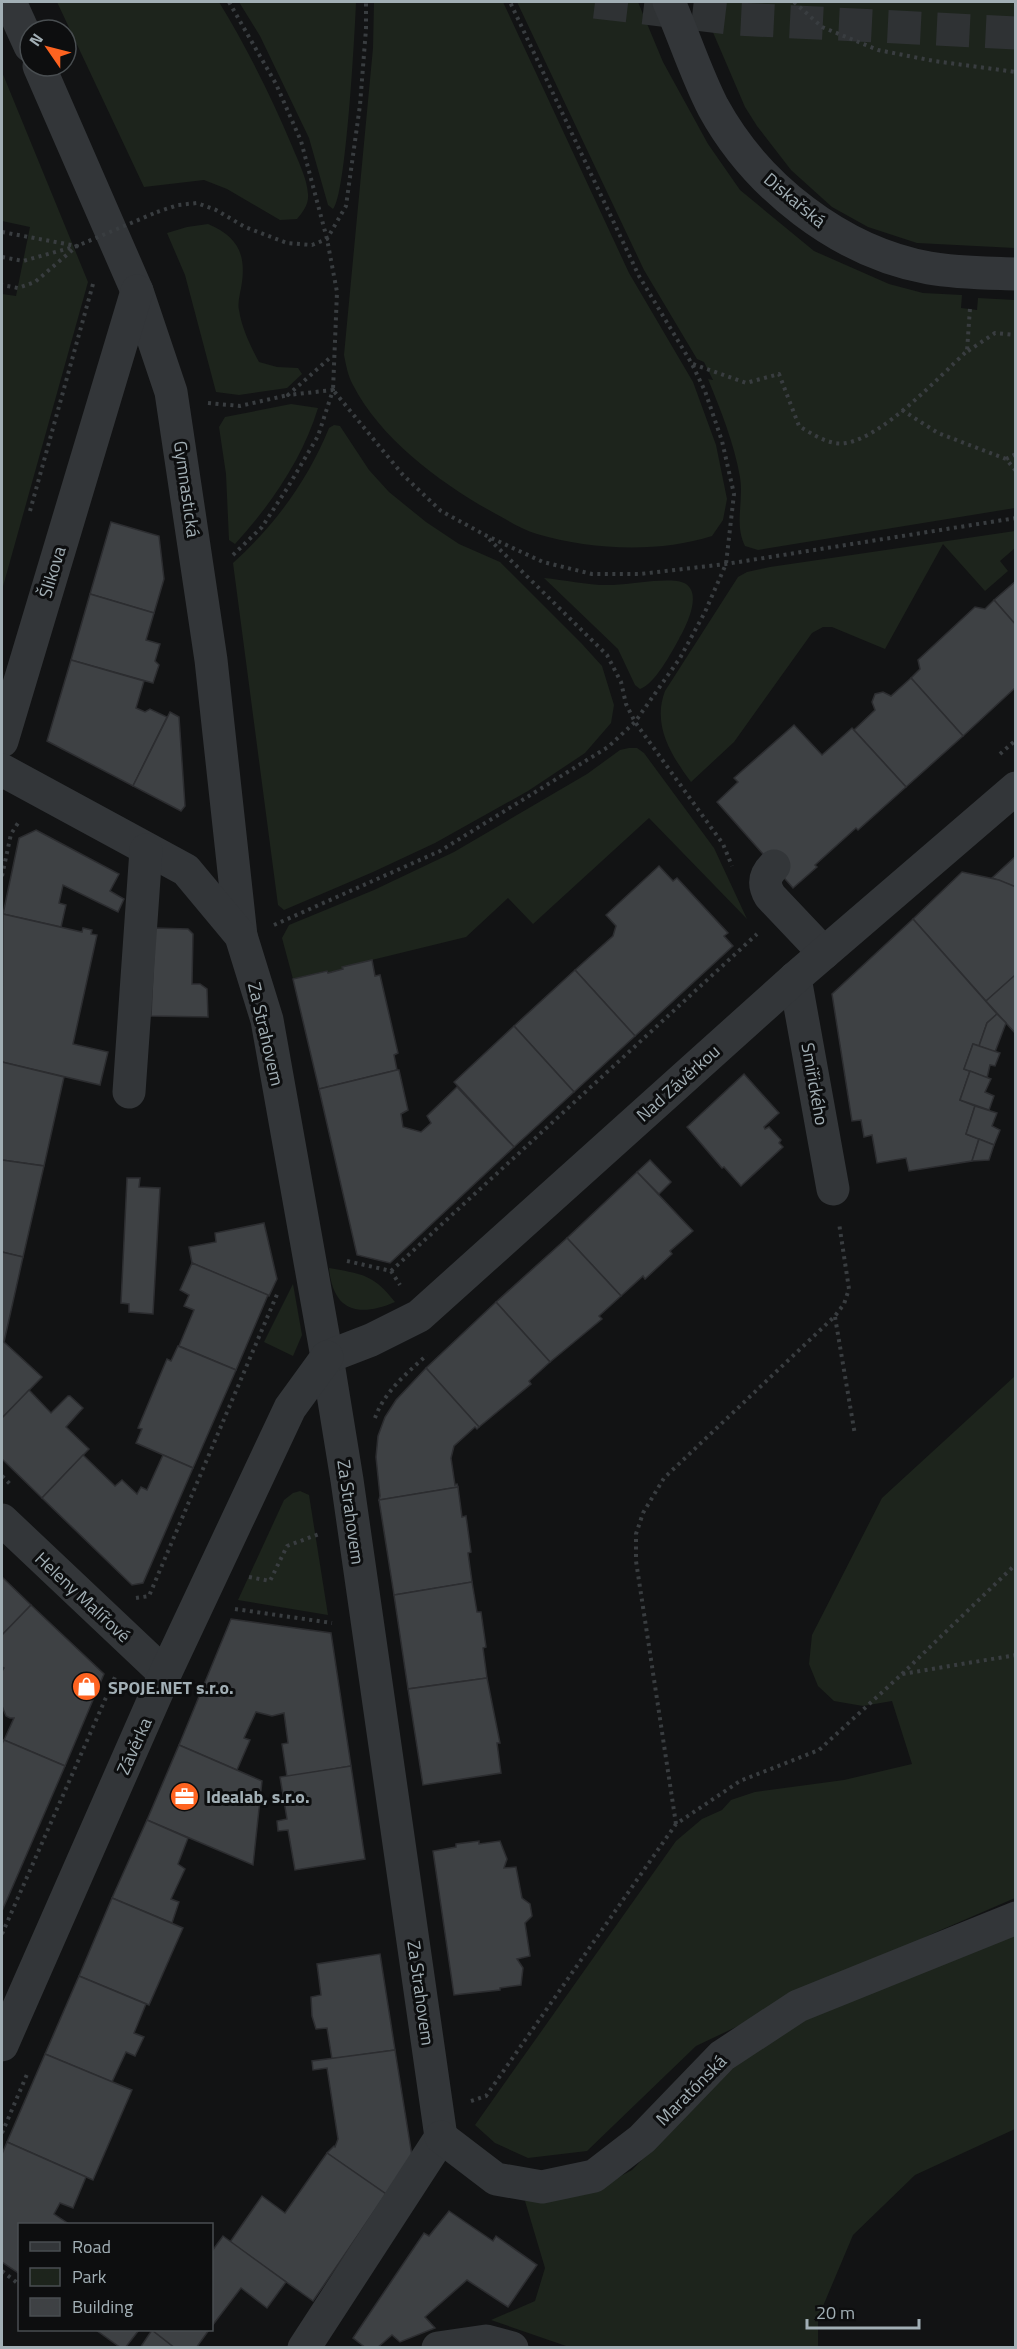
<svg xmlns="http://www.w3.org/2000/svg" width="1017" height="2349" font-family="'Titillium Web',sans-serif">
<rect width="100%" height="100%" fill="#121314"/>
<g fill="#1d241c">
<path d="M 57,2 L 219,2 C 247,48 271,96 292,146 C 298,161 307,178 308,194 C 309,204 303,212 297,219 L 280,220 L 227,189 L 204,180 L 144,187 Z"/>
<path d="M 239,2 L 356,2 C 355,30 346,197 333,209 L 328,205 L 309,138 L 260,36 Z"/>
<path d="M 374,2 L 503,2 L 629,273 L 693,382 L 716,445 L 727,499 L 723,520 L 712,536 C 659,553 591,550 537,534 C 523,530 509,521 496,514 C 443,485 381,440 353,385 C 348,376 346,365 344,355 L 373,48 Z"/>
<path d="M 517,2 L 638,2 L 663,62 L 708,144 L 740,190 L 814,251 L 889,284 L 923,293 L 962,295 L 961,308 L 977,310 L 978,298 L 1015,300 L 1015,508 L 758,550 L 745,546 C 734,524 744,501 740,477 C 734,443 721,411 708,379 L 713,380 L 704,362 L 697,359 L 644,270 Z"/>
<path d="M 700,2 L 1015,2 L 1015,248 L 917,243 L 868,227 L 832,207 L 791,170 L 757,126 L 745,107 Z"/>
<path d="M 2,72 L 88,282 L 2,590 L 2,294 L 16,296 L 30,227 L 2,221 Z"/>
<path d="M 208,224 C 236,236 246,252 242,282 C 241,291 237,302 239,310 C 242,329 250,345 259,362 L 277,367 L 298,368 L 302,374 L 287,388 L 239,395 L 216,392 L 185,275 L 167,233 L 187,227 Z"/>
<path d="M 291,404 L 318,408 C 303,458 270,506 235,544 L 229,540 L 226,474 L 219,427 L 225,417 Z"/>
<path d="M 334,425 L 340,426 L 369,470 L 389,492 L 426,522 L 459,544 L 500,562 L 582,644 L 602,666 L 614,705 L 611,723 L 585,753 L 528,791 L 435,843 L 373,872 L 284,910 L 278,905 L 233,563 C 275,525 308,480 329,428 Z"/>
<path d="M 1015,531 L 1015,548 L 1000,561 L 1008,571 L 985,591 L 943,544 L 885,649 L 832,627 L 823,627 L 812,633 L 734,742 L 691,782 C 671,755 652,725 665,691 L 738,577 L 747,572 L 770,567 Z"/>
<path d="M 544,578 C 566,580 590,586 613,585 C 633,584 656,579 677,581 C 707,585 687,625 679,639 C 671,653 655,684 640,689 L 635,685 L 618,649 Z"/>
<path d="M 629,748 L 637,748 L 644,753 L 714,848 L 747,919 L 649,818 L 533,924 L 508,898 L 466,937 L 343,967 L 343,969 L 328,973 L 326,971 L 293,979 L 282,938 L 289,925 L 374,890 L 454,852 L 587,774 L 620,750 Z"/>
<path d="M 329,1268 C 362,1274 373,1274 395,1302 C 358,1318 333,1311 329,1268 Z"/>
<path d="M 293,1284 L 302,1335 L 293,1356 L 264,1342 Z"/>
<path d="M 1015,1376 L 1015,1898 L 934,1933 L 696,2046 L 587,2151 L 528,2158 L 495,2143 L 475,2125 L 676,1841 L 702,1819 L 722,1810 L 731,1800 L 755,1792 L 844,1780 L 912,1764 L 892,1701 L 863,1706 L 834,1701 L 818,1686 L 809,1664 L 812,1635 L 882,1498 Z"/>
<path d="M 300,1491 L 309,1495 L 328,1615 L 238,1600 L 284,1500 L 293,1493 Z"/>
<path d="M 1015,1932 L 1015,2129 L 915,2175 L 853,2235 L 818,2318 L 818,2347 L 569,2347 L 491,2320 L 535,2301 L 545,2268 L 525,2201 L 587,2194 L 632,2170 L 725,2074 L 825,2002 Z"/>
</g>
<g fill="#3e4144" stroke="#2c2d30" stroke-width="1.5">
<path d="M 111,522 L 159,536 L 164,579 L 154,613 L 90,594 Z"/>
<path d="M 1016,581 L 1016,625 L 994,600 Z"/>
<path d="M 90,594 L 154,613 L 146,640 L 160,644 L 155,661 L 159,665 L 153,683 L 71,660 Z"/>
<path d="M 994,600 L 1016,625 L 1016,687 L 963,736 L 911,678 L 920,669 L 918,660 L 975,607 L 985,609 Z"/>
<path d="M 71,660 L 144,681 L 136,708 L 145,712 L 150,709 L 167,717 L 133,786 L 47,741 Z"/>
<path d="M 911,678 L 963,736 L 906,787 L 854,730 L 875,710 L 872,702 L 875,694 L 883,692 L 891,696 Z"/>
<path d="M 170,712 L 179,717 L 185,806 L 181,811 L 133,786 Z"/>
<path d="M 794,725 L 822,755 L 852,728 L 906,787 L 858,830 L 856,828 L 815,865 L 817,867 L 793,888 L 717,802 L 738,782 L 734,778 Z"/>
<path d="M 36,830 L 119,874 L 110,891 L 124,899 L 118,912 L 63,885 L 59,903 L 66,905 L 61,927 L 3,914 L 19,838 Z"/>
<path d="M 1016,856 L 1016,887 L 992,878 Z"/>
<path d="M 659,866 L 673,881 L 677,878 L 728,933 L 724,936 L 733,946 L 635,1036 L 575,970 L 613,936 L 616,926 L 606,915 Z"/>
<path d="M 962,872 L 999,880 L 1016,887 L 1016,975 L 986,1001 L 913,919 Z"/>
<path d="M 3,914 L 82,932 L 83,928 L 92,930 L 91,934 L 97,935 L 73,1044 L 108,1052 L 100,1085 L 2,1062 Z"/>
<path d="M 913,919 L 997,1014 L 987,1023 L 979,1046 L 973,1044 L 964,1069 L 970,1071 L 960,1100 L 975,1106 L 966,1134 L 979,1139 L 972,1161 L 909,1171 L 906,1158 L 877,1163 L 872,1135 L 864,1137 L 861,1120 L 852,1121 L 832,994 Z"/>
<path d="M 155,928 L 188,929 L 193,934 L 192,984 L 200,984 L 207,989 L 208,1017 L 151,1016 Z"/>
<path d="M 372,960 L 375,976 L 380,975 L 398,1053 L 394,1055 L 397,1070 L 319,1089 L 293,979 L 327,971 L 328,973 L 343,969 L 342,967 Z"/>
<path d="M 575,970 L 635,1036 L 574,1092 L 514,1026 Z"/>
<path d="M 1014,976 L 1016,978 L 1016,1034 L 986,1001 Z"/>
<path d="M 997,1014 L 1006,1023 L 995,1052 L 979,1046 L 987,1023 Z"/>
<path d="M 514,1026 L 574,1092 L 514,1147 L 454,1082 Z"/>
<path d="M 973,1044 L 1000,1053 L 995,1066 L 990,1065 L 987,1078 L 964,1069 Z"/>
<path d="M 2,1062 L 64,1077 L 44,1166 L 2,1160 Z"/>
<path d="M 397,1070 L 399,1070 L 408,1110 L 401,1114 L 403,1127 L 421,1132 L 431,1123 L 427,1116 L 457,1087 L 514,1147 L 390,1263 L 357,1255 L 319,1089 Z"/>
<path d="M 970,1071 L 991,1079 L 985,1092 L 994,1096 L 989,1110 L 960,1100 Z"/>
<path d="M 744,1074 L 779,1113 L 764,1127 L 765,1129 L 769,1127 L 781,1140 L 779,1143 L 783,1147 L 741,1186 L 724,1167 L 722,1168 L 687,1127 Z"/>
<path d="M 975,1106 L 997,1113 L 992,1126 L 1000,1130 L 994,1145 L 966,1134 Z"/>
<path d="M 979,1139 L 994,1145 L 989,1160 L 972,1161 Z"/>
<path d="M 2,1160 L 44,1166 L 23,1257 L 2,1252 Z"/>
<path d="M 650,1160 L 671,1182 L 659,1194 L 637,1172 Z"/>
<path d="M 637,1172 L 693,1231 L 670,1251 L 672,1254 L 645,1279 L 643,1276 L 621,1296 L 567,1238 Z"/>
<path d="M 127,1178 L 140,1178 L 139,1187 L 160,1188 L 153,1314 L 129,1312 L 129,1304 L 121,1303 Z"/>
<path d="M 264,1223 L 277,1279 L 269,1296 L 192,1263 L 189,1247 L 216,1242 L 215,1233 Z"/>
<path d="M 567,1238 L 621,1296 L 599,1316 L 602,1319 L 550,1362 L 496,1302 Z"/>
<path d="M 2,1252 L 23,1257 L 4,1342 L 42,1377 L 2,1418 Z"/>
<path d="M 192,1263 L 268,1295 L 236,1370 L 179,1346 L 194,1310 L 184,1306 L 189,1295 L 180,1290 Z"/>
<path d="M 496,1302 L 550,1362 L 529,1381 L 531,1384 L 479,1427 L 426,1368 Z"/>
<path d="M 178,1346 L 236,1370 L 193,1468 L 136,1443 L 142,1429 L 138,1428 L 164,1366 L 167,1359 L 171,1361 Z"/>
<path d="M 426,1368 L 479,1427 L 477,1429 L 475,1427 L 454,1446 L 451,1458 L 455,1485 L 457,1484 L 458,1487 L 379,1500 L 380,1496 L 376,1457 L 378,1436 L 385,1417 L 396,1400 Z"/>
<path d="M 29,1390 L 51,1413 L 68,1396 L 70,1396 L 83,1408 L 66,1427 L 89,1449 L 42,1498 L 2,1459 L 2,1418 Z"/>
<path d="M 83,1455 L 115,1486 L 122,1480 L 137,1494 L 141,1487 L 147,1490 L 163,1455 L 193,1468 L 143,1583 L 132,1585 L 42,1498 Z"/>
<path d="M 458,1487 L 462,1517 L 466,1516 L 471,1552 L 468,1553 L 472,1582 L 394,1595 L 379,1500 Z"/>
<path d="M 2,1577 L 31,1605 L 2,1635 Z"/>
<path d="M 472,1582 L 477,1612 L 481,1612 L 486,1647 L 483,1648 L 487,1678 L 408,1689 L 394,1595 Z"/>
<path d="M 31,1605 L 104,1674 L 65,1766 L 4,1740 L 14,1718 L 10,1718 L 6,1716 L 2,1706 L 2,1671 L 4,1668 L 2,1667 L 2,1635 Z"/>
<path d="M 231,1619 L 331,1633 L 351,1766 L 287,1777 L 282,1744 L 288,1743 L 284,1713 L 272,1716 L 256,1712 L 244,1738 L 250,1740 L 237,1770 L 179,1745 Z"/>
<path d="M 487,1678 L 500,1743 L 497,1743 L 501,1773 L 423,1785 L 408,1689 Z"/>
<path d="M 4,1740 L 65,1766 L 2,1911 L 2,1744 Z"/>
<path d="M 179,1745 L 262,1781 L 253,1865 L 147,1820 Z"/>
<path d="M 351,1766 L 365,1859 L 295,1870 L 288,1830 L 278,1831 L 277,1821 L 287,1819 L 280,1777 Z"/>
<path d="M 147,1820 L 188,1838 L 178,1864 L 185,1869 L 171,1899 L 179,1902 L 172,1923 L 112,1898 Z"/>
<path d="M 479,1841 L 479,1844 L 500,1841 L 507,1859 L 504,1868 L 516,1867 L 522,1898 L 530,1904 L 532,1916 L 525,1923 L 530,1956 L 517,1959 L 523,1968 L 521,1985 L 500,1988 L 500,1990 L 454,1995 L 433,1851 L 456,1847 L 456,1844 Z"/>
<path d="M 112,1898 L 183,1928 L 149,2005 L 79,1976 Z"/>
<path d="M 380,1954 L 395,2050 L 332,2059 L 327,2028 L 316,2029 L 312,2016 L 311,1997 L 321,1995 L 317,1964 Z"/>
<path d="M 79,1976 L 146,2004 L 134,2033 L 144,2037 L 135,2056 L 126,2052 L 112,2082 L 45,2054 Z"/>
<path d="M 395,2050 L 412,2156 L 386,2194 L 327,2153 L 334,2146 L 335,2147 L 338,2139 L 327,2068 L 313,2070 L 312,2061 Z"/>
<path d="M 45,2054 L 132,2090 L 93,2180 L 7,2142 Z"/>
<path d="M 7,2142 L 86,2177 L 73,2208 L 60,2203 L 54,2214 L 69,2224 L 20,2224 L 20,2274 L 2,2262 L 2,2154 Z"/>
<path d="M 327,2153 L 386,2194 L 313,2301 L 230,2242 L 262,2196 L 285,2213 Z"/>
<path d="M 449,2211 L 493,2241 L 496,2236 L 537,2265 L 508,2307 L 467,2280 L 425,2317 L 435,2328 L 400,2342 L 392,2335 L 377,2348 L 366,2348 L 353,2338 L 424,2233 L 429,2236 Z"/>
<path d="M 223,2236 L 286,2282 L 267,2308 L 241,2288 L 212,2326 L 212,2251 Z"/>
<path d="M 96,2330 L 139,2330 L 125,2348 L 121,2348 Z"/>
<path d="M 152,2330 L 175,2348 L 140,2348 Z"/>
<path d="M 152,2330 L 209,2330 L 196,2348 L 175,2348 Z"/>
</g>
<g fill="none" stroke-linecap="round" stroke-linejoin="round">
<path stroke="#2f3234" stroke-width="33" stroke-dasharray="33 16" stroke-linecap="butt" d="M 595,2 L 737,19 L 1016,33"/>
<g stroke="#393d40" stroke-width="4" stroke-dasharray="3 4.5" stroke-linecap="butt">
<path d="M 229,2 L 276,84 L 301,141 L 327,239 L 337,292 L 333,390 L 403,475 L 441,511 L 487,536 L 543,562 L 592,574 L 640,574 L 726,564 L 1016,518"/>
<path d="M 794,2 L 822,27 L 878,50 L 934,61 L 1016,72"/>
<path d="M 157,212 L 178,205 L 197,203 L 216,210 L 245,227 L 287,243 L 312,245 L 327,239 L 346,206 L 360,105 L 366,29 L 366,2"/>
<path d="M 2,232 L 77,246 L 35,282 L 18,288 L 2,285"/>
<path d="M 968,351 L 995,333 L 1016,335"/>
<path d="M 693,364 L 746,383 L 779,374 L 799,426 C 812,434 830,446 846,443 C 883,437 939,377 967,351 L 970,308"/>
<path d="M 208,403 L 240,406 L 288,395"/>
<path d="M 902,410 L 938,433 L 1006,459 L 1016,471"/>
<path d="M 1006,459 L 1016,454"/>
<path d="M 30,511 L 93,284"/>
<path d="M 489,539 L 607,655 L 621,682 L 626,704 L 635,722 L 723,844 L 732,866"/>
<path d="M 233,555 L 262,527 L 288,487 L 318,436 L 333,390 L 288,395 L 332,356"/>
<path d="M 1000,754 L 1016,740"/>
<path d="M 2,876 L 11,834 L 20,820"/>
<path d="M 274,925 L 440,851 L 608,747 L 635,722 L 680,658 L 705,612 L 726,564 L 734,494 L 722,441 L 705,391 L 692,364 L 639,276 L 510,2"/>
<path d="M 347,1261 L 391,1271 L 400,1285"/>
<path d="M 391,1271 L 757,934"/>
<path d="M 835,1317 L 855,1435"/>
<path d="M 375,1418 C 384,1392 407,1373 427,1355"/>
<path d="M 2,1476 L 10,1484"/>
<path d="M 249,1577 L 270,1581 L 287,1546 L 319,1534"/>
<path d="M 136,1598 L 149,1596 L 278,1292"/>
<path d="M 235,1609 L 332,1623"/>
<path d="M 902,1674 L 1016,1564"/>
<path d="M 676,1824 L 636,1561 L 636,1534 L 643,1513 L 664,1478 L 835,1316 L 844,1304 L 849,1289 L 839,1223"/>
<path d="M 2,1934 L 115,1677"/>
<path d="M 471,2101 L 486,2096 L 676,1824 L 740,1781 L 819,1750 L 902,1674 L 1016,1655"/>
<path d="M 2,2133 L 28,2072"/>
<path d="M 2,2271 L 20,2285"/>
</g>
<g stroke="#333639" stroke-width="33">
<path d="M 10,2 L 30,46"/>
<path d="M 669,2 C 684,36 696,74 713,107 C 756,186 840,252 929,268 C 957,273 987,273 1016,274"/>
<path d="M 39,66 L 137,291 L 171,392 L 211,660 L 241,936"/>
<path d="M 2,741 L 137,291"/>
<path d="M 2,770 L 186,870 L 241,936 L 267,1020 L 327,1357 L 347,1480 L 441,2137 L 304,2348"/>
<path d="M 774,866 C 764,876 763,884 770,896 L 824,953"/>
<path d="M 795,978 L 833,1189"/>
<path d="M 129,1092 L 146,850"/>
<path d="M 327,1357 L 371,1340 L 419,1316 L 795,978 L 1016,788"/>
<path d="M 2,1520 L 165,1674"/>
<path d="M 2,2045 L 165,1674 L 290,1408 L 327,1357"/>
<path d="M 441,2137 L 496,2179 L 542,2187 L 594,2176 L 642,2139 L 722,2056 L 798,2006 L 1016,1918"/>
<path d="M 438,2348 L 486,2341 L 512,2348"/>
</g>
<path stroke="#393d40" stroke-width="4" stroke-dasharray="3 4.5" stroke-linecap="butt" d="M 2,257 L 23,261 L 77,246 L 157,212"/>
</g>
<defs>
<symbol id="shop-disc" viewBox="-11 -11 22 22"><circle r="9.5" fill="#fe6320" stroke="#0d0e0f"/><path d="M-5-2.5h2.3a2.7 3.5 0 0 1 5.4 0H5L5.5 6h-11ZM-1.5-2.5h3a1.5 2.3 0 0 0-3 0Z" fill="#fff"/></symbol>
<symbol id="office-disc" viewBox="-11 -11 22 22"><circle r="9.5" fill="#fe6320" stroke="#0d0e0f"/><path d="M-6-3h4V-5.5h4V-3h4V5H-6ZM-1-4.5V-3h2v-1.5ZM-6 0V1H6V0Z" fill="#fff"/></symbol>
</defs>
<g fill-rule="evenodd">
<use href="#shop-disc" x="70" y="1670" width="33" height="33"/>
<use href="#office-disc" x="168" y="1780" width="33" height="33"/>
</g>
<g text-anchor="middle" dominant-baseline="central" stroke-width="6" stroke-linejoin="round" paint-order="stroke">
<g font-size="18" fill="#a2afb5" stroke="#0d0e0f">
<text transform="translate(795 200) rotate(40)">Diskařská</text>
<text transform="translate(187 489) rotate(82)">Gymnastická</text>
<text transform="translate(52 572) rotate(-73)">Šlikova</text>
<text transform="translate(266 1034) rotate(77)">Za Strahovem</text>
<text transform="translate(678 1083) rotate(-42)">Nad Závěrkou</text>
<text transform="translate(815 1084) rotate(80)">Smiřického</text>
<text transform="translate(351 1512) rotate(82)">Za Strahovem</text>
<text transform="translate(83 1597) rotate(43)">Heleny Malířové</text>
<text transform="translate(134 1746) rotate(-66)">Závěrka</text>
<text transform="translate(421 1993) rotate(82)">Za Strahovem</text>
<text transform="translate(691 2090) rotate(-45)">Maratónská</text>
</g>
<g font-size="18" font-weight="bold" fill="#a2afb5" stroke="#0d0e0f" text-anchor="start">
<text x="108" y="1687">SPOJE.NET s.r.o.</text>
<text x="206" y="1796">Idealab, s.r.o.</text>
</g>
</g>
<rect width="1017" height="2349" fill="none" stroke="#a2afb5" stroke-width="6"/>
<rect x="18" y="2223" width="195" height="108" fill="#0d0e0f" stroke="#494e51" stroke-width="1.5"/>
<rect x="30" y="2242" width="30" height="9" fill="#333639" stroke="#494e51" stroke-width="1.5"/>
<text x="72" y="2253" font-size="18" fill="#a2afb5">Road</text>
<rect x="30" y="2268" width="30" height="18" fill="#1d241c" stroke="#494e51" stroke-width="1.5"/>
<text x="72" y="2283" font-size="18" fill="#a2afb5">Park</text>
<rect x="30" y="2298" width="30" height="18" fill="#3e4144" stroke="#494e51" stroke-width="1.5"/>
<text x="72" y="2313" font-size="18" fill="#a2afb5">Building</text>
<g transform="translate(48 48) rotate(305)"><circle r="28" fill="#0d0e0f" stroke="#494e51" stroke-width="1.5"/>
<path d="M0-4.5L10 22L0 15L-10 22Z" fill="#fe6320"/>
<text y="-9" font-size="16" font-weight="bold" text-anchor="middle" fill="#a2afb5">N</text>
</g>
<path d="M807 2319v9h112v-9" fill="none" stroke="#a2afb5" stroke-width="3"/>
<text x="816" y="2319" font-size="18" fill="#a2afb5" stroke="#0d0e0f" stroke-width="4.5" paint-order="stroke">20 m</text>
</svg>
